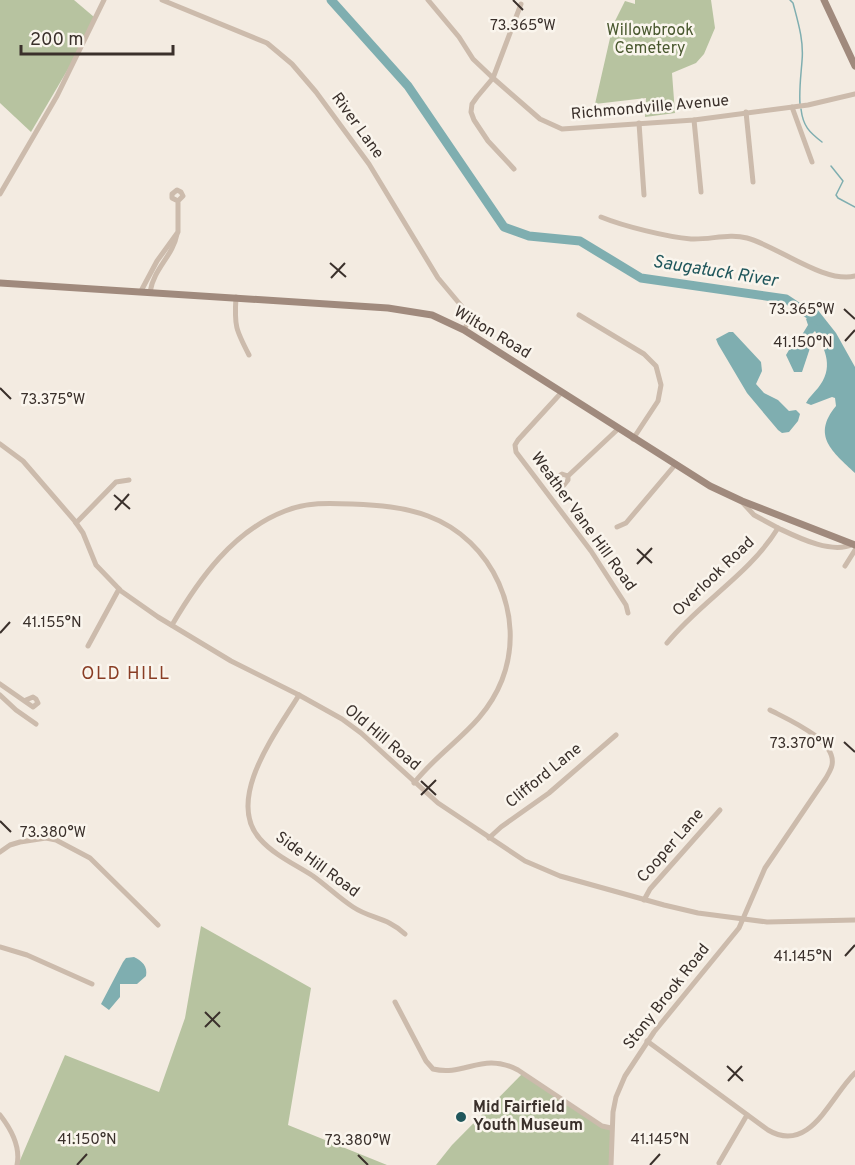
<svg xmlns="http://www.w3.org/2000/svg" width="855" height="1165" font-family="Overpass,sans-serif">
<rect width="100%" height="100%" fill="#f3ebe1"/>
<g fill="#b7c3a0">
<path d="M 0,0 L 74,0 L 94,17 L 71,64 L 31,132 L 0,103 Z"/>
<path d="M 635,0 L 711,0 L 715,28 L 704,54 L 696,63 L 672,73 L 675,113 L 645,117 L 646,98 L 595,104 L 613,25 L 625,1 L 635,4 Z"/>
<path d="M 201,926 L 311,988 L 288,1125 L 387,1165 L 18,1165 L 65,1055 L 159,1092 L 185,1018 Z"/>
<path d="M 523,1073 L 611,1130 L 612,1165 L 436,1165 L 452,1145 Z"/>
</g>
<g fill="#7faeb0">
<path d="M 817,309 L 836,333 L 855,367 L 855,473 C 833,452 811,436 836,406 L 835,398 L 832,397 L 811,405 L 806,403 C 809,397 814,393 818,388 C 834,368 826,351 815,331 L 811,335 L 810,348 L 802,372 L 794,372 L 786,355 L 789,350 L 794,348 L 808,325 L 806,319 Z"/>
<path d="M 729,332 L 733,332 L 761,362 L 762,371 L 756,384 L 764,393 L 778,400 L 789,411 L 796,410 L 800,414 L 798,421 L 789,432 L 782,433 L 778,430 L 747,393 L 718,344 L 716,339 Z"/>
<path d="M 134,957 C 142,961 148,966 146,976 L 137,984 L 120,984 L 120,997 L 109,1010 L 101,1004 L 123,962 L 126,958 Z"/>
</g>
<g fill="none" stroke-linecap="round" stroke-linejoin="round">
<g stroke="#7faeb0" stroke-width="1.5">
<path d="M 790,0 L 793,3 C 798,22 804,41 802,61 C 801,75 799,89 800,104"/>
<path d="M 801,109 C 803,126 809,132 822,142"/>
<path d="M 831,166 L 843,181 L 836,195 L 838,198 L 855,207"/>
</g>
<path stroke="#7faeb0" stroke-width="9" d="M 331,0 L 408,86 L 504,227 L 529,236 L 580,241 L 641,278 L 786,299 L 819,321"/>
<g stroke="#ccbbac" stroke-width="5">
<path d="M 162,0 L 267,43 L 292,64 L 316,92 L 369,164 L 438,278 L 464,309 L 468,322 L 464,330"/>
<path d="M 428,0 L 459,37 L 473,59 L 493,78 L 540,119 L 562,129 L 694,120 L 808,105 L 855,94"/>
<path d="M 792,107 L 812,162"/>
<path d="M 746,112 L 753,182"/>
<path d="M 694,120 L 701,192"/>
<path d="M 639,123 L 644,195"/>
<path d="M 514,169 L 488,141 L 474,120 L 471,112 L 472,104 L 477,97 L 493,78 L 521,4"/>
<path d="M 0,194 L 57,96 L 104,0"/>
<path d="M 601,217 C 623,226 667,237 691,239 C 710,240 729,233 747,238 C 777,246 825,284 855,276"/>
<path d="M 141,291 L 157,261 L 178,232 L 178,201 L 183,196 L 181,192 L 177,190 L 172,194 L 172,198 L 178,201"/>
<path d="M 150,292 C 154,268 173,256 177,234"/>
<path d="M 236,297 C 234,326 236,330 249,355"/>
<path d="M 579,315 L 644,354 L 656,366 L 661,385 L 658,401 L 633,439"/>
<path d="M 561,393 L 518,440 L 515,445 L 516,452 L 591,551 L 626,605 L 628,613"/>
<path d="M 0,444 L 23,461 L 74,520 L 83,533 L 96,565 L 121,591 L 158,617 L 231,661 L 299,695 L 342,719 L 361,733 L 438,803 L 525,861 L 560,876 L 664,905 L 698,913 L 767,922 L 855,920"/>
<path d="M 568,476 L 562,474 L 559,476 L 558,483 L 564,485 L 568,480 L 568,476 L 618,429"/>
<path d="M 76,523 L 116,482 L 129,480"/>
<path d="M 617,527 L 626,523 L 675,465"/>
<path d="M 778,528 C 797,537 832,555 853,544"/>
<path d="M 845,566 L 855,550"/>
<path d="M 172,625 C 199,579 233,531 285,511 C 307,502 329,503 352,504 C 378,505 404,507 428,516 C 493,540 527,616 502,680 C 483,728 444,745 414,783"/>
<path d="M 667,643 C 700,602 750,574 778,528 L 754,515 L 742,502"/>
<path d="M 88,646 L 119,589"/>
<path d="M 0,684 L 33,707 L 38,703 L 36,699 L 33,697 L 26,700"/>
<path d="M 0,695 L 16,710 L 36,724"/>
<path d="M 299,695 C 278,730 224,799 260,839 C 274,855 296,865 313,876 C 327,886 339,898 353,907 C 371,919 387,917 405,934"/>
<path d="M 489,838 L 501,827 L 549,793 L 616,735"/>
<path d="M 0,852 L 10,845 L 20,842 L 46,838 L 56,840 L 90,858 L 158,925"/>
<path d="M 644,900 L 650,889 L 720,810"/>
<path d="M 0,947 L 27,955 L 92,984"/>
<path d="M 395,1002 L 426,1061 L 433,1069 C 465,1077 482,1051 518,1070 L 602,1126 L 611,1128"/>
<path d="M 647,1041 L 768,1130 C 810,1155 830,1097 855,1073"/>
<path d="M 0,1115 C 11,1129 21,1146 17,1165"/>
<path d="M 719,1163 L 747,1115"/>
<path d="M 611,1165 L 613,1112 L 616,1097 L 625,1076 L 654,1032 L 739,928 L 765,868 L 826,778 C 828,774 831,770 832,765 C 837,740 787,719 770,710"/>
</g>
<g stroke="#a08a7d" stroke-width="7">
<path d="M 824,0 L 855,66"/>
<path d="M 0,283 L 388,308 L 432,315 L 464,330 L 710,486 L 742,501 L 855,545"/>
</g>
</g>
<path fill="none" stroke="#3a302b" stroke-width="2" d="M 513,0 L 523,10M 330,263 L 346,277M 331,278 L 345,263M 844,309 L 855,319M 845,341 L 855,330M 0,388 L 11,399M 114,495 L 130,509M 115,510 L 129,494M 637,549 L 652,563M 637,564 L 652,548M 0,633 L 10,622M 844,742 L 855,752M 421,781 L 436,795M 421,795 L 436,780M 0,821 L 11,832M 845,956 L 855,945M 205,1012 L 220,1027M 205,1027 L 220,1012M 727,1066 L 743,1081M 728,1081 L 742,1066M 358,1155 L 368,1165M 77,1165 L 87,1154M 650,1165 L 660,1154"/>
<circle fill="#20575c" stroke="#faf5ed" stroke-width="2" cx="461" cy="1117" r="6"/>
<g text-anchor="middle" dominant-baseline="central" stroke-width="5" stroke-linejoin="round" paint-order="stroke">
<g font-size="16" fill="#49582f" stroke="#faf5ed">
<text x="650" y="31">Willowbrook<tspan x="650" dy="18">Cemetery</tspan></text>
</g>
<g font-size="16" fill="#3a302b" stroke="#faf5ed">
<text transform="translate(650 108) rotate(-5)">Richmondville Avenue</text>
<text transform="translate(357 126) rotate(54)">River Lane</text>
<text transform="translate(492 333) rotate(31)">Wilton Road</text>
<text transform="translate(583 522) rotate(54)">Weather Vane Hill Road</text>
<text transform="translate(714 577) rotate(-44)">Overlook Road</text>
<text transform="translate(382 738) rotate(40)">Old Hill Road</text>
<text transform="translate(544 776) rotate(-39)">Clifford Lane</text>
<text transform="translate(671 846) rotate(-49)">Cooper Lane</text>
<text transform="translate(317 865) rotate(36)">Side Hill Road</text>
<text transform="translate(667 997) rotate(-52)">Stony Brook Road</text>
</g>
<g font-size="16" font-weight="bold" fill="#3a302b" stroke="#faf5ed" text-anchor="start">
<text x="473" y="1108">Mid Fairfield<tspan x="473" dy="18">Youth Museum</tspan></text>
</g>
<g font-size="18" font-style="italic" fill="#20575c" stroke="#faf5ed">
<text transform="translate(715 272) rotate(9)">Saugatuck River</text>
</g>
<g font-size="18" letter-spacing="1.5" fill="#893d24" stroke="#faf5ed">
<text x="126" y="674">OLD HILL</text>
</g>
</g>
<g font-size="15" text-anchor="middle" fill="#3a302b" stroke="#faf5ed" stroke-width="5" stroke-linejoin="round" paint-order="stroke">
<text x="523" y="30">73.365°W</text>
<text x="802" y="314">73.365°W</text>
<text x="803" y="347">41.150°N</text>
<text x="53" y="404">73.375°W</text>
<text x="52" y="627">41.155°N</text>
<text x="802" y="748">73.370°W</text>
<text x="53" y="837">73.380°W</text>
<text x="803" y="961">41.145°N</text>
<text x="87" y="1144">41.150°N</text>
<text x="660" y="1144">41.145°N</text>
<text x="358" y="1145">73.380°W</text>
</g>
<path d="M21 45v9h152v-9" fill="none" stroke="#3a302b" stroke-width="3"/>
<text x="30" y="45" font-size="18" fill="#3a302b" stroke="#faf5ed" stroke-width="4.5" paint-order="stroke">200 m</text>
</svg>
